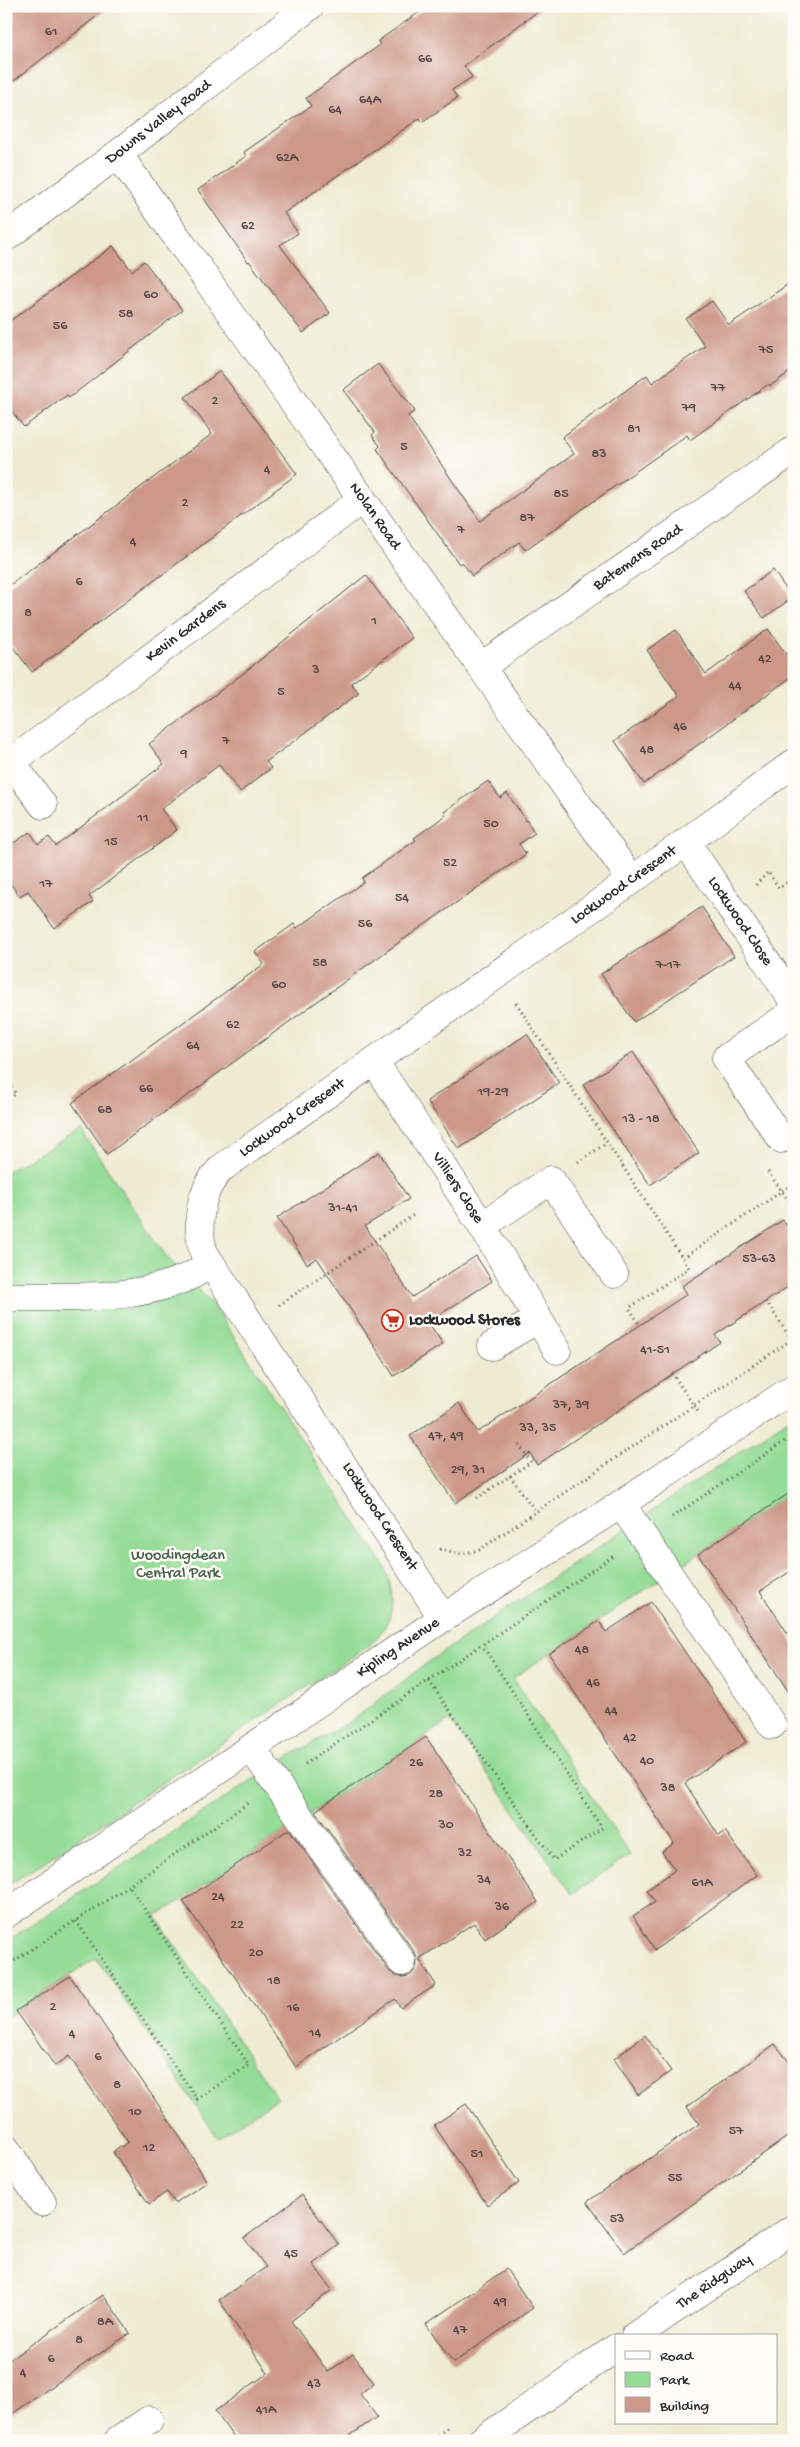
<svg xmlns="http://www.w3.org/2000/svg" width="800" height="2447" font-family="'Gochi Hand',sans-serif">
<rect width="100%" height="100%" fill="#fdfcf7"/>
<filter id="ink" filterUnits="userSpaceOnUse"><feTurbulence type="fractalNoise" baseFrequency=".02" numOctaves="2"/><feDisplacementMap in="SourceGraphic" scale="10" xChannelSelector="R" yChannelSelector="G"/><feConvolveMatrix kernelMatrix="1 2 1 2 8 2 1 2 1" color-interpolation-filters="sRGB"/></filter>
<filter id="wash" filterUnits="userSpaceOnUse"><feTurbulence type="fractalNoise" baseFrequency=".0096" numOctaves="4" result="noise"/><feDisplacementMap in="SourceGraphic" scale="20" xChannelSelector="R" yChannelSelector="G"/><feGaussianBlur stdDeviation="1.12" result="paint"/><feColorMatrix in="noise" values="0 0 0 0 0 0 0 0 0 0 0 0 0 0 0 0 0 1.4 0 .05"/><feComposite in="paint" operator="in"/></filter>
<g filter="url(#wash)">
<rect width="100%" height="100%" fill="#efebd3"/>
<g fill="#95dc97" stroke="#608461">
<path d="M 81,1130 L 166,1256 L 213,1305 L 385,1567 C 397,1601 395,1623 367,1647 L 6,1887 L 6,1172 Z"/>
<path d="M 794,1415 L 794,1490 L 513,1678 L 630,1855 L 572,1894 L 450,1720 L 156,1917 L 277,2098 L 218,2138 L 96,1958 L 6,2017 L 6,1942 L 284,1759 L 353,1720 L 427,1663 Z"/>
</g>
<g id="blocks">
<g fill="#cd988a">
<path d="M 6,6 L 110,6 L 6,87 Z"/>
<path d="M 428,6 L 545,6 L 464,66 L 472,77 L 452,90 L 457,98 L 422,122 L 420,118 L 284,213 L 298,233 L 280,245 L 330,313 L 303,333 L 249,261 L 248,262 L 198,190 L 246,156 L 244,152 L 311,106 L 306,98 L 380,45 L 378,41 Z"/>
<path d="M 113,246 L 132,271 L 144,261 L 182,310 L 69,398 L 67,395 L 24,427 L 6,404 L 6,324 Z"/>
<path d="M 794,280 L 794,369 L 770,386 L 769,384 L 690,440 L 687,435 L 525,550 L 519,542 L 472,576 L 462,562 L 459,564 L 377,449 L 380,446 L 372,435 L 375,432 L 343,390 L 378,364 L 415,411 L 408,416 L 480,521 L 574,454 L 562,437 L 647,375 L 652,383 L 705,346 L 686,319 L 712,301 L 729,325 Z"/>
<path d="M 220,371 L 297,474 L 32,672 L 6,638 L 6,588 L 212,434 L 185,397 Z"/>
<path d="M 773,570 L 792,598 L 764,618 L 744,591 Z"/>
<path d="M 366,575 L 412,638 L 351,683 L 359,693 L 266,762 L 271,768 L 240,792 L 219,765 L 161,809 L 177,830 L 89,896 L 93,902 L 54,928 L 28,891 L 19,896 L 6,877 L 6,848 L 30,832 L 38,844 L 49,837 L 56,846 L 109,806 L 164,764 L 149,744 L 241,675 Z"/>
<path d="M 768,629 L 794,665 L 794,675 L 644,784 L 615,741 L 679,696 L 647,650 L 676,630 L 706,674 Z"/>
<path d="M 488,781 L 500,798 L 507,793 L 535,833 L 519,844 L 526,854 L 384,953 L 107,1154 L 72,1103 L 264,964 L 255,952 L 294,924 L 297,928 L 364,882 L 362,878 L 416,840 L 414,838 L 446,815 L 444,812 Z"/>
<path d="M 702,907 L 734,956 L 634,1022 L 601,974 Z"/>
<path d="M 527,1034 L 559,1083 L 459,1149 L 427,1101 Z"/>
<path d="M 633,1052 L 699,1153 L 650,1185 L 583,1085 Z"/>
<path d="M 379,1152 L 409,1199 L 365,1226 L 412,1297 L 476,1256 L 492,1281 L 428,1322 L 443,1344 L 394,1376 L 317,1258 L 307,1264 L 277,1218 Z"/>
<path d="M 783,1220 L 794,1236 L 794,1283 L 715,1335 L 720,1342 L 537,1465 L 530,1453 L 455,1503 L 410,1436 L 459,1403 L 478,1432 L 687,1294 L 682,1286 Z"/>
<path d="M 794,1490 L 794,1569 L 760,1591 L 794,1643 L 794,1700 L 698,1554 Z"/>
<path d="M 651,1602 L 746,1742 L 685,1783 L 719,1836 L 725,1831 L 757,1875 L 655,1950 L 633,1916 L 655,1902 L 647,1890 L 675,1870 L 662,1852 L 674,1843 L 549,1654 L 599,1621 L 606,1632 Z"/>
<path d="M 426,1737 L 538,1902 L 485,1939 L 474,1923 L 419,1959 L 436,1985 L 401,2008 L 395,1999 L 296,2067 L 183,1901 L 289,1829 L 389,1971 L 396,1976 L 404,1977 L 411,1975 L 416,1968 L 417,1960 L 415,1953 L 315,1811 Z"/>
<path d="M 70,1976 L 177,2132 L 207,2182 L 175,2203 L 167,2192 L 149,2204 L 113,2152 L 128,2142 L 88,2084 L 69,2056 L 55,2066 L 16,2011 Z"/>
<path d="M 645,2035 L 671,2071 L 638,2095 L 614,2059 Z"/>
<path d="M 775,2044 L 794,2068 L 794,2132 L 624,2253 L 587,2202 L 699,2124 L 687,2107 Z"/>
<path d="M 466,2104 L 519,2183 L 487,2205 L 434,2125 Z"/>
<path d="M 302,2195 L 339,2245 L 313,2264 L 332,2290 L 291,2321 L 328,2372 L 353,2354 L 374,2383 L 360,2394 L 377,2417 L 342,2441 L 236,2441 L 215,2411 L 268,2373 L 219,2300 L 266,2267 L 244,2238 Z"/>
<path d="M 506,2269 L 533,2308 L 453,2363 L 426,2324 Z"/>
<path d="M 103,2295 L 130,2333 L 6,2418 L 6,2362 Z"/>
</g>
</g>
</g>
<g filter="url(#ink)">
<use href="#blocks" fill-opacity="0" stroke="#484844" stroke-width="1"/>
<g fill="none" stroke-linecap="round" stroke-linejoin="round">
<defs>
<g id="minor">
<path id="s1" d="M 118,154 L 631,879"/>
<path id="s2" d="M 6,237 L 118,154 L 310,6"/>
<path id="s3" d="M 482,666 L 794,450"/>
<path d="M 11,762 L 43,805"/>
<path id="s4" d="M 6,766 L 361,500"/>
<path id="s5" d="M 686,842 L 794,1002"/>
<path id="s6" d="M 374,1061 L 482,1226 L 557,1350"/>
<path d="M 781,1139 L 726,1058 L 794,1012"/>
<path d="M 482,1226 L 551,1180 L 614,1274"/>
<path d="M 6,1297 C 74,1296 152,1304 211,1264"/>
<path d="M 492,1346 L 538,1319"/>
<path d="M 621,1504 L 772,1725"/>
<path id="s7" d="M 443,1618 L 204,1253 C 195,1223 199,1189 223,1167 L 686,842 L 794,763"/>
<path d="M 252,1749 L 402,1962"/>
<path id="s8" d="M 6,1914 L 443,1618 L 621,1504 L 794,1388"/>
<path d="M 6,2149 L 42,2202"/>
<path id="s9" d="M 635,2336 L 794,2228"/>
<path d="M 118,2441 L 149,2420"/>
<path d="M 481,2441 L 616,2348"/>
</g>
</defs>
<use href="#minor" stroke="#484844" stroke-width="29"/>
<g stroke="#484844" stroke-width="3" stroke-dasharray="1 4" stroke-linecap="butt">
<path d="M 756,885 L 768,872 L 779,888 L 794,878"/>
<path d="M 516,1003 L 689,1268 L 629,1308 L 640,1325"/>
<path d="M 6,1079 L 16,1094 L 6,1100"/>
<path d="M 578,1162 L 607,1143"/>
<path d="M 768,1172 L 794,1208"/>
<path d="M 683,1258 L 794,1183"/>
<path d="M 766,1301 L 791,1339"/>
<path d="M 279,1305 L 415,1214"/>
<path d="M 672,1373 L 698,1412"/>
<path d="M 510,1476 L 536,1512"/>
<path d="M 477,1498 L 531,1462 L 519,1445"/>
<path d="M 672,1517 L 794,1435"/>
<path d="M 440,1549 L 461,1554 L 479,1550 L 794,1338"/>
<path d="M 429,1681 L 554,1860 L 602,1828 L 482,1645"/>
<path d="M 305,1764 L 615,1555"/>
<path d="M 76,1921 L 197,2099 L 249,2065 L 129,1886"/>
<path d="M 6,1966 L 129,1886 L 248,1803"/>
<path d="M 430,2441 L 449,2427"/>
</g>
<use href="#minor" stroke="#fff" stroke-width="28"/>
</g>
</g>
<defs>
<symbol id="supermarket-ring" viewBox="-11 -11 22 22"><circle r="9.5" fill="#fdfcf7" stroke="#c8321e" stroke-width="1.5"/><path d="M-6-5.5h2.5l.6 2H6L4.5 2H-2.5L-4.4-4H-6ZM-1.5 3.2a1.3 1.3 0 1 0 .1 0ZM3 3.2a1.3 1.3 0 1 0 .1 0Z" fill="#c8321e"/></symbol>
</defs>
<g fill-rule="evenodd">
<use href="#supermarket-ring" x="380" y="1308" width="25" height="25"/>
</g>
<g text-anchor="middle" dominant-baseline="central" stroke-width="5" stroke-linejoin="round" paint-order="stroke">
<g font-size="14" fill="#544643">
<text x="51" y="32">61</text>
<text x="425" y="59">66</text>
<text x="370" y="100">64A</text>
<text x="335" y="110">64</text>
<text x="287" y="158">62A</text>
<text x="248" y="226">62</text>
<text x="151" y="295">60</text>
<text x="126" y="314">58</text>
<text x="60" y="326">56</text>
<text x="766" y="350">75</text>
<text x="718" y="388">77</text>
<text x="215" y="401">2</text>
<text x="689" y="408">79</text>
<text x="634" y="429">81</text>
<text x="404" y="447">5</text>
<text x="599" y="454">83</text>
<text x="267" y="470">4</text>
<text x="561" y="494">85</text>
<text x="185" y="503">2</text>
<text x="527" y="518">87</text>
<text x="461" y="530">7</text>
<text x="133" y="542">4</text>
<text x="79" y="582">6</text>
<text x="28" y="613">8</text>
<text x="374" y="621">1</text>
<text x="765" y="659">42</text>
<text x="316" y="670">3</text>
<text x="735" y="686">44</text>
<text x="281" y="692">5</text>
<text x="680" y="727">46</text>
<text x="226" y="741">7</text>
<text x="647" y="750">48</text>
<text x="184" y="754">9</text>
<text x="143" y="818">11</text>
<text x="491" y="824">50</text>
<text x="111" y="842">15</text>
<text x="450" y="863">52</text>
<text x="46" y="884">17</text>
<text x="402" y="898">54</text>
<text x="365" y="924">56</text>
<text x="320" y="963">58</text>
<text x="668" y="965">7-17</text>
<text x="279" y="985">60</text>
<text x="233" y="1025">62</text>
<text x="193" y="1046">64</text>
<text x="146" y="1089">66</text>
<text x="493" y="1092">19-29</text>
<text x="105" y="1110">68</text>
<text x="641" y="1119">13 - 18</text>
<text x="343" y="1208">31-41</text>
<text x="759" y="1259">53-63</text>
<text x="655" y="1350">41-51</text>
<text x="571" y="1405">37, 39</text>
<text x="538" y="1428">33, 35</text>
<text x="446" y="1436">47, 49</text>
<text x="468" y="1470">29, 31</text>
<text x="582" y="1650">48</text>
<text x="593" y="1683">46</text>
<text x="611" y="1711">44</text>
<text x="630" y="1738">42</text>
<text x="647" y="1761">40</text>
<text x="416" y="1763">26</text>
<text x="668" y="1788">38</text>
<text x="436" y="1794">28</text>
<text x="446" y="1825">30</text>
<text x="465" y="1853">32</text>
<text x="484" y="1880">34</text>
<text x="702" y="1883">61A</text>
<text x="218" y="1897">24</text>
<text x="502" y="1907">36</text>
<text x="237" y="1925">22</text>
<text x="256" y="1953">20</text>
<text x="274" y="1981">18</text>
<text x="53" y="2007">2</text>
<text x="293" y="2008">16</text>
<text x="315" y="2033">14</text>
<text x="72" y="2034">4</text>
<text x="98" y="2057">6</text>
<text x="117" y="2085">8</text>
<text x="135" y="2112">10</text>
<text x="736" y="2131">57</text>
<text x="149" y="2148">12</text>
<text x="477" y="2154">51</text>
<text x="675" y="2178">55</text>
<text x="617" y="2219">53</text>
<text x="291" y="2254">45</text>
<text x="500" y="2302">49</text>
<text x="105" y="2322">8A</text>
<text x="460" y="2330">47</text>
<text x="79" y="2340">8</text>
<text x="51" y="2359">6</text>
<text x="23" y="2373">4</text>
<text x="314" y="2384">43</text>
<text x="266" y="2410">41A</text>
</g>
<g font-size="16" fill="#2b2b2b" stroke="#fdfcf7">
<text stroke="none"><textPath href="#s2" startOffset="191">Downs Valley Road</textPath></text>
<text stroke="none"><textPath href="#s1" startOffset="444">Nolan Road</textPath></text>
<text stroke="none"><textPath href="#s3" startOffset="190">Batemans Road</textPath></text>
<text stroke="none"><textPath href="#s4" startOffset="225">Kevin Gardens</textPath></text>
<text stroke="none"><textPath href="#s7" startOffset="1019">Lockwood Crescent</textPath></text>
<text stroke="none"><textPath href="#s5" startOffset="96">Lockwood Close</textPath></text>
<text stroke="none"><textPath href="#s7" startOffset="614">Lockwood Crescent</textPath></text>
<text stroke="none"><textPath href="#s6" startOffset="152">Villiers Close</textPath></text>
<text transform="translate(379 1517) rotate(57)">Lockwood Crescent</text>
<text stroke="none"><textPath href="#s8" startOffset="474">Kipling Avenue</textPath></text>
<text stroke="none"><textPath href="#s9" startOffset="96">The Ridgway</textPath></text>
</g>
<g font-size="16" font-weight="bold" fill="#2b2b2b" stroke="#fdfcf7" text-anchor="start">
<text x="409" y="1321">Lockwood Stores</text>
</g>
<g font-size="16" fill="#4b604b" stroke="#fdfcf7">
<text x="178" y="1556">Woodingdean<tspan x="178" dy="18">Central Park</tspan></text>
</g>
</g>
<rect width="800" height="2447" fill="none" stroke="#fdfcf7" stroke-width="25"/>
<rect x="615" y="2334" width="162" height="90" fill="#fdfcf7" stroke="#a9a8a5"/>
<rect x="625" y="2351" width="25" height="8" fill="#ffffff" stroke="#a9a8a5"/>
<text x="660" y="2360" font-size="15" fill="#2b2b2b">Road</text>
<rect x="625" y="2372" width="25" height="15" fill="#95dc97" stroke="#a9a8a5"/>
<text x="660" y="2384" font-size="15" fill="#2b2b2b">Park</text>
<rect x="625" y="2397" width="25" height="15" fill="#cd988a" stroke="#a9a8a5"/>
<text x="660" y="2410" font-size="15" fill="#2b2b2b">Building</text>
</svg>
